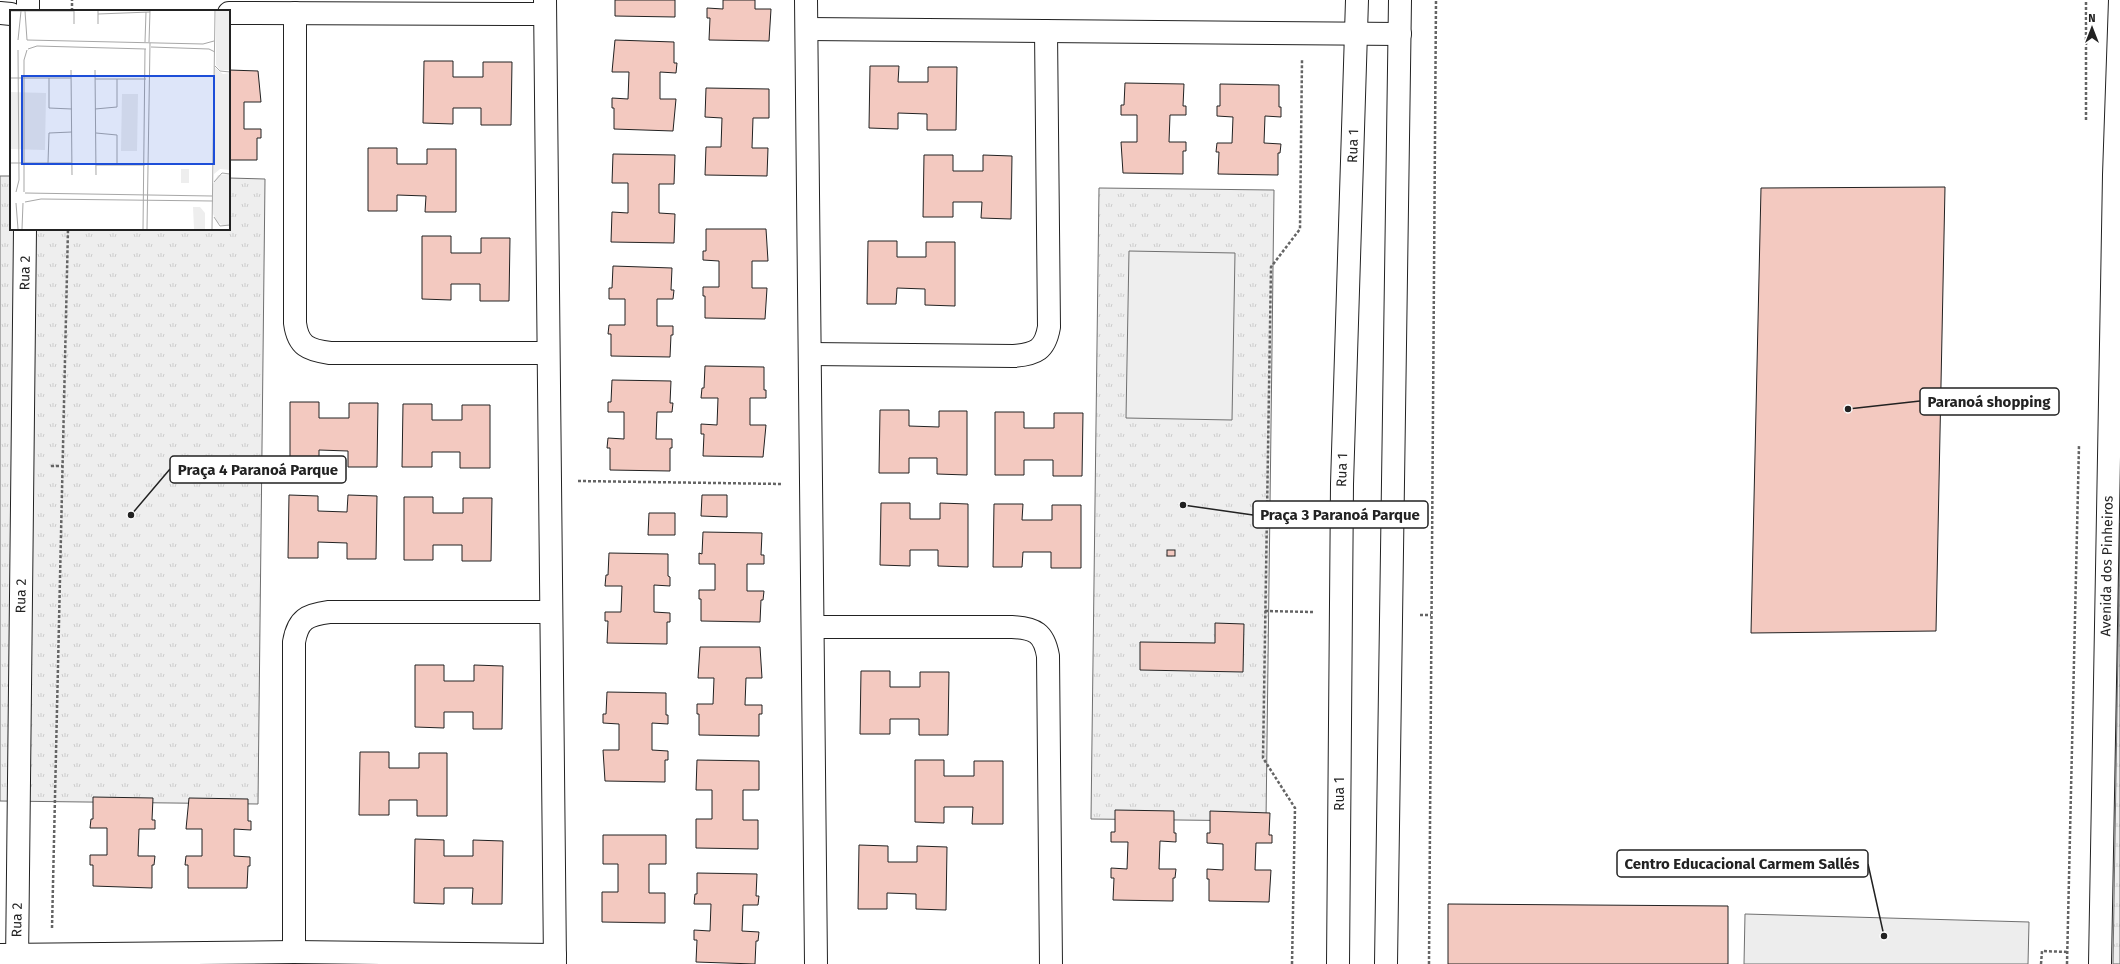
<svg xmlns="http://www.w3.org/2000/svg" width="2120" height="964" font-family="'Fira Sans',sans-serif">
<defs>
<pattern id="grass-tufts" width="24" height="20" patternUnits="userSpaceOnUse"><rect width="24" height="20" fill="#eee"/><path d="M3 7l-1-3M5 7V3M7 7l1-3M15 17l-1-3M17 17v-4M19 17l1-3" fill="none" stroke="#ccc"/></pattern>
</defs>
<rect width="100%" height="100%" fill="#fff"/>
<g fill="url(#grass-tufts)" stroke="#6f6f6f">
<path d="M 0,176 L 11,176 L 11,229 L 229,229 L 229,178 L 265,179 L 258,804 L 0,801 Z"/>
<path d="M 1099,188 L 1274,190 L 1266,821 L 1091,819 Z"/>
<path d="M 2120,523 L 2120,964 L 2113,964 Z"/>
</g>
<path fill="#eee" stroke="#6f6f6f" d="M 1129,251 L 1235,253 L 1232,420 L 1126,418 Z"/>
<path fill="#ededed" stroke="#6f6f6f" d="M 1745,914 L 2029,922 L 2028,964 L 1744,964 Z"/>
<g fill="#f3c9c0" stroke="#222">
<path d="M 615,0 L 675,0 L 675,17 L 615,16 Z"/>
<path d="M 723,0 L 755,0 L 755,9 L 771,9 L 769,41 L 709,40 L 710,18 L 707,18 L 707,8 L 723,9 Z"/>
<path d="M 615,40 L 674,42 L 674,63 L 677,63 L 676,73 L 660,72 L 660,99 L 676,99 L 673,131 L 614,129 L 614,108 L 612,108 L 612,98 L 628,99 L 629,72 L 612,72 Z"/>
<path d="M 424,61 L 453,61 L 453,77 L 483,77 L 483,62 L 512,62 L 511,125 L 481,125 L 481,108 L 453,108 L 453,124 L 423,123 Z"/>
<path d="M 870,66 L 899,66 L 898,82 L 928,82 L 928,67 L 957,67 L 956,130 L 927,130 L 927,114 L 898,113 L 898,129 L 869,128 Z"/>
<path d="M 229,70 L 258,71 L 261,102 L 244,102 L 244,129 L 261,129 L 261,138 L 257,138 L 257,160 L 229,160 Z"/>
<path d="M 1125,83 L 1184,84 L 1183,106 L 1186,106 L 1186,115 L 1170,115 L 1169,142 L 1186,142 L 1186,151 L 1183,151 L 1183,174 L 1123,173 L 1121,142 L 1137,142 L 1137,115 L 1121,115 L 1121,105 L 1124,105 Z"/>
<path d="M 1220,84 L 1279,85 L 1279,107 L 1281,107 L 1281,117 L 1265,116 L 1264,143 L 1281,144 L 1280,153 L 1278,153 L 1278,175 L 1218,174 L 1219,152 L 1216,152 L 1217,143 L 1232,143 L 1233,117 L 1217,116 L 1217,106 L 1220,106 Z"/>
<path d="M 706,88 L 769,89 L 769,118 L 753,118 L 752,148 L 768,148 L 767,176 L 705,175 L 706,147 L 721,147 L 722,118 L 705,117 Z"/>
<path d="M 368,148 L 397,148 L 397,164 L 427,164 L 427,149 L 456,149 L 456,212 L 425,212 L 426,196 L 397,195 L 397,211 L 368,211 Z"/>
<path d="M 613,154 L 675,155 L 674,184 L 659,184 L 659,213 L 675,214 L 674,243 L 611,242 L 612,212 L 628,213 L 628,183 L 612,183 Z"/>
<path d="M 924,155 L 953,155 L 953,171 L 983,171 L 983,155 L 1012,156 L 1011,219 L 981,218 L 982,202 L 953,202 L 953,217 L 923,217 Z"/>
<path d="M 1945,187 L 1936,631 L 1751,633 L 1761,188 Z"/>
<path d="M 706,229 L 766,229 L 768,261 L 752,261 L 752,288 L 767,288 L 765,319 L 705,318 L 705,296 L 703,296 L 703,287 L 719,287 L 719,261 L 703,260 L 703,251 L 706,251 Z"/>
<path d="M 422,236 L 451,236 L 451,253 L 481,253 L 481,238 L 510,238 L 509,301 L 480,301 L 480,284 L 451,284 L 451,300 L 422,299 Z"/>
<path d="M 868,241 L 897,241 L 897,257 L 926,257 L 926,242 L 955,242 L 955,306 L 925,305 L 925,289 L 897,288 L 896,304 L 867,304 Z"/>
<path d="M 613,266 L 672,268 L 671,290 L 674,290 L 673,299 L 657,299 L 657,326 L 673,326 L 673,335 L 671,335 L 670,357 L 611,356 L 611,334 L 608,334 L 609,325 L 625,325 L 625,299 L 609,299 L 609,288 L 612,288 Z"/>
<path d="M 705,366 L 764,367 L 764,390 L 766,390 L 766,398 L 750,398 L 750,425 L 766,425 L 763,457 L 703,456 L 704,434 L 701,434 L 701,424 L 717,425 L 718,398 L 701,398 L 702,388 L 704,388 Z"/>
<path d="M 612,380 L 671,381 L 670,403 L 673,403 L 672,412 L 657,412 L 656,439 L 672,439 L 672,448 L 670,448 L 670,471 L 610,470 L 610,448 L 607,448 L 608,438 L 624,439 L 624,412 L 608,412 L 608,402 L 611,402 Z"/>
<path d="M 290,402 L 319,402 L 319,418 L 349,418 L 349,403 L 378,403 L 377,467 L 348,467 L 348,451 L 319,450 L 319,466 L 290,465 Z"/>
<path d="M 403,404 L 432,404 L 432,420 L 462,420 L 462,405 L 490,405 L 490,468 L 460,468 L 460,452 L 432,452 L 432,467 L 402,467 Z"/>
<path d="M 880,410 L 909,410 L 909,426 L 939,427 L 939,411 L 967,411 L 967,475 L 937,474 L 937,458 L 909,458 L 909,473 L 879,473 Z"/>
<path d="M 995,412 L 1024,412 L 1024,428 L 1054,428 L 1054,413 L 1083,413 L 1082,476 L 1053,476 L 1053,460 L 1024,460 L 1024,475 L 995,475 Z"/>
<path d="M 289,495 L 318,496 L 318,511 L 347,512 L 348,495 L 377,496 L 376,559 L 347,559 L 347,543 L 318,542 L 318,558 L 288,558 Z"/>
<path d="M 702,495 L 727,495 L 727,517 L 701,516 Z"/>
<path d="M 404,497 L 433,497 L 433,513 L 463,513 L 463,498 L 492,498 L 491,561 L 462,561 L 462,545 L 433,545 L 433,560 L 404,560 Z"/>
<path d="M 881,503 L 910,503 L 910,519 L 940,519 L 940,503 L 968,504 L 968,567 L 938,566 L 938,550 L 910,550 L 910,566 L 880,565 Z"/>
<path d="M 994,504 L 1023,504 L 1022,520 L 1052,520 L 1052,505 L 1081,505 L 1081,568 L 1051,568 L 1051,552 L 1023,552 L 1022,567 L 993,567 Z"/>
<path d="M 649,513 L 675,513 L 675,535 L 648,535 Z"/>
<path d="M 703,532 L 762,533 L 761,555 L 764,555 L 764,564 L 747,564 L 747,591 L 764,591 L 763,600 L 761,600 L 760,622 L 701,621 L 701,599 L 699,599 L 699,590 L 715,590 L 715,564 L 699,564 L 699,553 L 702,554 Z"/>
<rect x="1167" y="550" width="8" height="6"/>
<path d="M 609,553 L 668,554 L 668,576 L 670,577 L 670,586 L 654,585 L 654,612 L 670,613 L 670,622 L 667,622 L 667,644 L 607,643 L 608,621 L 605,621 L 605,612 L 621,612 L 622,586 L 605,586 L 606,575 L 608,575 Z"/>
<path d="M 1215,623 L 1244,624 L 1243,672 L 1140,670 L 1140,642 L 1215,643 Z"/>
<path d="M 700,647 L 760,647 L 762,678 L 746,678 L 745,705 L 762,705 L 762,714 L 759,714 L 759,736 L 699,735 L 699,714 L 697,714 L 697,704 L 713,704 L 714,678 L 698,678 Z"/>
<path d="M 415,665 L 444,665 L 444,681 L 474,681 L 474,665 L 503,666 L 502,729 L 473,729 L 473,712 L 444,712 L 444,728 L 415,727 Z"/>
<path d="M 861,671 L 890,671 L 890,687 L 920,687 L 920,672 L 949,672 L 948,735 L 919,735 L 919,719 L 890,719 L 890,734 L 860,734 Z"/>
<path d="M 607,692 L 666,693 L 666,715 L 668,715 L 668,724 L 652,723 L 652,750 L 668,751 L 668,760 L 665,760 L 665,782 L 605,781 L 603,750 L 619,750 L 619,724 L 603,723 L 603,714 L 606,714 Z"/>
<path d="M 360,752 L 389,752 L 389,768 L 419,768 L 419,753 L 447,753 L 447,816 L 417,816 L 417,800 L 389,800 L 389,815 L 359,815 Z"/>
<path d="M 697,760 L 759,761 L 759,790 L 743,790 L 743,820 L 758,820 L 758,849 L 696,848 L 696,819 L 712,819 L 712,790 L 696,790 Z"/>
<path d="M 915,760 L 944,760 L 944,776 L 974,776 L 974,761 L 1003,761 L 1003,824 L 972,824 L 973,807 L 944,807 L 944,823 L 915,822 Z"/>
<path d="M 93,797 L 153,798 L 152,820 L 155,820 L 155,829 L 139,829 L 138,856 L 155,856 L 154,865 L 152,865 L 152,888 L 93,886 L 93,865 L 90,865 L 90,855 L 107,855 L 107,828 L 90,828 L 91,819 L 93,819 Z"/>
<path d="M 189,798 L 248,799 L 248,821 L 251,821 L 251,830 L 234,829 L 234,856 L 250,857 L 250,866 L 248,866 L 247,888 L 188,888 L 188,865 L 185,865 L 186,856 L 202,856 L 202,829 L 186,829 Z"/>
<path d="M 1115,810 L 1174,811 L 1174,833 L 1176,833 L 1176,842 L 1160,841 L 1159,869 L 1176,869 L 1175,878 L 1173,878 L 1173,901 L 1113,900 L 1114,878 L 1111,878 L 1111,868 L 1127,869 L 1128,842 L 1111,842 L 1111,832 L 1115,832 Z"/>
<path d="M 1210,811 L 1270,813 L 1269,835 L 1272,835 L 1272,843 L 1256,843 L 1255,870 L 1271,870 L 1269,902 L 1209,901 L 1209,879 L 1207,879 L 1207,869 L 1223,870 L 1223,844 L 1207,843 L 1207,833 L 1210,833 Z"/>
<path d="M 603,835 L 666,835 L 666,864 L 649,864 L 649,893 L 665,893 L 665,923 L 602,922 L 602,892 L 618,892 L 618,864 L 603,864 Z"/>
<path d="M 415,839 L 444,840 L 444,856 L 473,856 L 473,840 L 503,841 L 502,904 L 472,904 L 473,888 L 444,888 L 444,904 L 414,903 Z"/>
<path d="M 859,845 L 888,846 L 888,862 L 917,862 L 917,846 L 947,847 L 946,910 L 916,909 L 916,894 L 887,893 L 887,909 L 858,909 Z"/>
<path d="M 697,873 L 757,874 L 756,896 L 759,896 L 758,905 L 743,905 L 742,931 L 759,932 L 758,941 L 756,941 L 755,964 L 696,962 L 697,940 L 694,940 L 694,930 L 710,931 L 711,904 L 694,904 L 695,894 L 697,894 Z"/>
<path d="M 1448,904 L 1728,906 L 1728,964 L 1448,964 Z"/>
</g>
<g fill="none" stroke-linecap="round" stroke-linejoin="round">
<defs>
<g id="minor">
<path d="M 28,0 L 28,11"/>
<path d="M 545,0 L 555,964"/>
<path d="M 806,0 L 816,964"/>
<path d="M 0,13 L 11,14"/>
<path d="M 229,13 L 545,14"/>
<path d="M 295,13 L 295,323 C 298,346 308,350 330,353 L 548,353"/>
<path d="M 807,29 L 1400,34"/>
<path d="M 810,354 L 1014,356 C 1036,354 1045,350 1049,327 L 1046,31"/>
<path d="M 813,627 L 1012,627 C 1035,628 1044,633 1048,656 L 1051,964"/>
<path d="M 294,952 L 294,642 C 298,619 307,615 329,612 L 551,612"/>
<path d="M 0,955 L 294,952 L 555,955"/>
<path d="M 17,964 L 25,229"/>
<path d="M 1338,964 L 1342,484 L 1357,0"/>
<path d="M 1386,964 L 1400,0"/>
</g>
<path id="tertiary" d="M 2100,964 L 2114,175 L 2120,0"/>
</defs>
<use href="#minor" stroke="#222" stroke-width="24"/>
<use href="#tertiary" stroke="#222" stroke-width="24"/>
<g stroke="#646464" stroke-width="2.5" stroke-dasharray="3 2" stroke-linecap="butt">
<path d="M 72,11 L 72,0"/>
<path d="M 2086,120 L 2086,0"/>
<path d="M 51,466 L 62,466"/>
<path d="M 578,481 L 783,484"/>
<path d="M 1265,611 L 1313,612"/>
<path d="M 1420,615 L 1431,615"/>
<path d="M 52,928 L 68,229"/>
<path d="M 1292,964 L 1295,808 L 1263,758 L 1271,267 L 1300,229 L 1302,60"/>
<path d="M 1429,964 L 1436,0"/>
<path d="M 2041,964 L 2042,951 L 2068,952"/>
<path d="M 2067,964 L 2079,445"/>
</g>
<use href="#minor" stroke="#fff" stroke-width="22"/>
<use href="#tertiary" stroke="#fff" stroke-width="22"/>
</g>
<g text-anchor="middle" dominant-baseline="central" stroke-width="3" stroke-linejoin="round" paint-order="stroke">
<g font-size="14" fill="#222" stroke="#fff">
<text transform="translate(1353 146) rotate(-88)">Rua 1</text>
<text transform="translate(25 273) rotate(-89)">Rua 2</text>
<text transform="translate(1342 470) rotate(-88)">Rua 1</text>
<text transform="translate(2107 566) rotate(-89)">Avenida dos Pinheiros</text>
<text transform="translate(21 596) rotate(-89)">Rua 2</text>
<text transform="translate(1339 794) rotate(-90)">Rua 1</text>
<text transform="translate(17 920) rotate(-89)">Rua 2</text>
</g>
</g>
<g transform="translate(10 10)">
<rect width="220" height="220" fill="#fff"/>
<path d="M 206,1 L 220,1 L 220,60 L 210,60 L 206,55 ZM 205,58 L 213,64 L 220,63 L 220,160 L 210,159 L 204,164 ZM 0,82 L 36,83 L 35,140 L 0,139 ZM 112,84 L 128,84 L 127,141 L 111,141 ZM 220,164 L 220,215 L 214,216 L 207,212 L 203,204 L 203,174 L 208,165 ZM 183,197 L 190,197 L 195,203 L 195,219 L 184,219 Z" fill="#eee"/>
<path d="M 212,83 L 220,84 L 220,98 L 212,98 ZM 114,89 L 124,89 L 124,105 L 114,104 ZM 171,159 L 179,159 L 179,173 L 171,173 Z" fill="#eee"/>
<path fill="none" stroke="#a7a7a7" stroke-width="1" d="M 0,1 L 64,1M 15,1 L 17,30M 64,1 L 64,14M 88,1 L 88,14M 88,4 L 140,2M 8,30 L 11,1M 17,30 L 193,34 L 204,31M 135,32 L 136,2M 139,32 L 140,1M 141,37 L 199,39 L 205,42M 18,39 L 27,36 L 136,39M 205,56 L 210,61 L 220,62M 61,60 L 62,165M 85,60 L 86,165M 0,68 L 61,68M 39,68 L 39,98 L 62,99M 85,69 L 136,69M 85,99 L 107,97 L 107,69M 86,123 L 107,125 L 107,155M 0,153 L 62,153M 38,153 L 39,123 L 62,122M 86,155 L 135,155M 204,172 L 212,163 L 220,164M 6,182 L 9,170 L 8,40M 14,182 L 14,50 L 17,40M 15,183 L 202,186M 15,192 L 31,189 L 203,191M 6,193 L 8,219M 204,207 L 210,216 L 220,215M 12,219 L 13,193M 133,219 L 135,39M 137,219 L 140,33M 202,219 L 205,1"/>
<path fill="#1d4ed8" fill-opacity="0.15" stroke="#1d4ed8" stroke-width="2" d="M 12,66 L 204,66 L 204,154 L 12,154 Z"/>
<rect width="220" height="220" fill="none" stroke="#222" stroke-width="2"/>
</g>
<path fill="none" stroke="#222" stroke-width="1.5" d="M1848 409L1920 401M131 515L170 469M1183 505L1253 515M1884 936L1868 864"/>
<g fill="#222" stroke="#fff" stroke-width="1.5">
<circle cx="1848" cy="409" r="4"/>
<circle cx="131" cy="515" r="4"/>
<circle cx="1183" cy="505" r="4"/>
<circle cx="1884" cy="936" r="4"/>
</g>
<g fill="#fff" stroke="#222" stroke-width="1.5">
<rect x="1920" y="388" width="139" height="27" rx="4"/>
<rect x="170" y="456" width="176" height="27" rx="4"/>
<rect x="1253" y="501" width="175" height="27" rx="4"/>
<rect x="1617" y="850" width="251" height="27" rx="4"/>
</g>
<g font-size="15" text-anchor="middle" font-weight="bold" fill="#222">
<text x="1989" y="407">Paranoá shopping</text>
<text x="258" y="475">Praça 4 Paranoá Parque</text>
<text x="1340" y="520">Praça 3 Paranoá Parque</text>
<text x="1742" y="869">Centro Educacional Carmem Sallés</text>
</g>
<g transform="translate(2092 28)" stroke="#ffffff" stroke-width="3" paint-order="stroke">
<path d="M0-3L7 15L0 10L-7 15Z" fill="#222222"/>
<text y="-6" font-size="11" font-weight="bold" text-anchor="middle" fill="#222222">N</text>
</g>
</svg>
